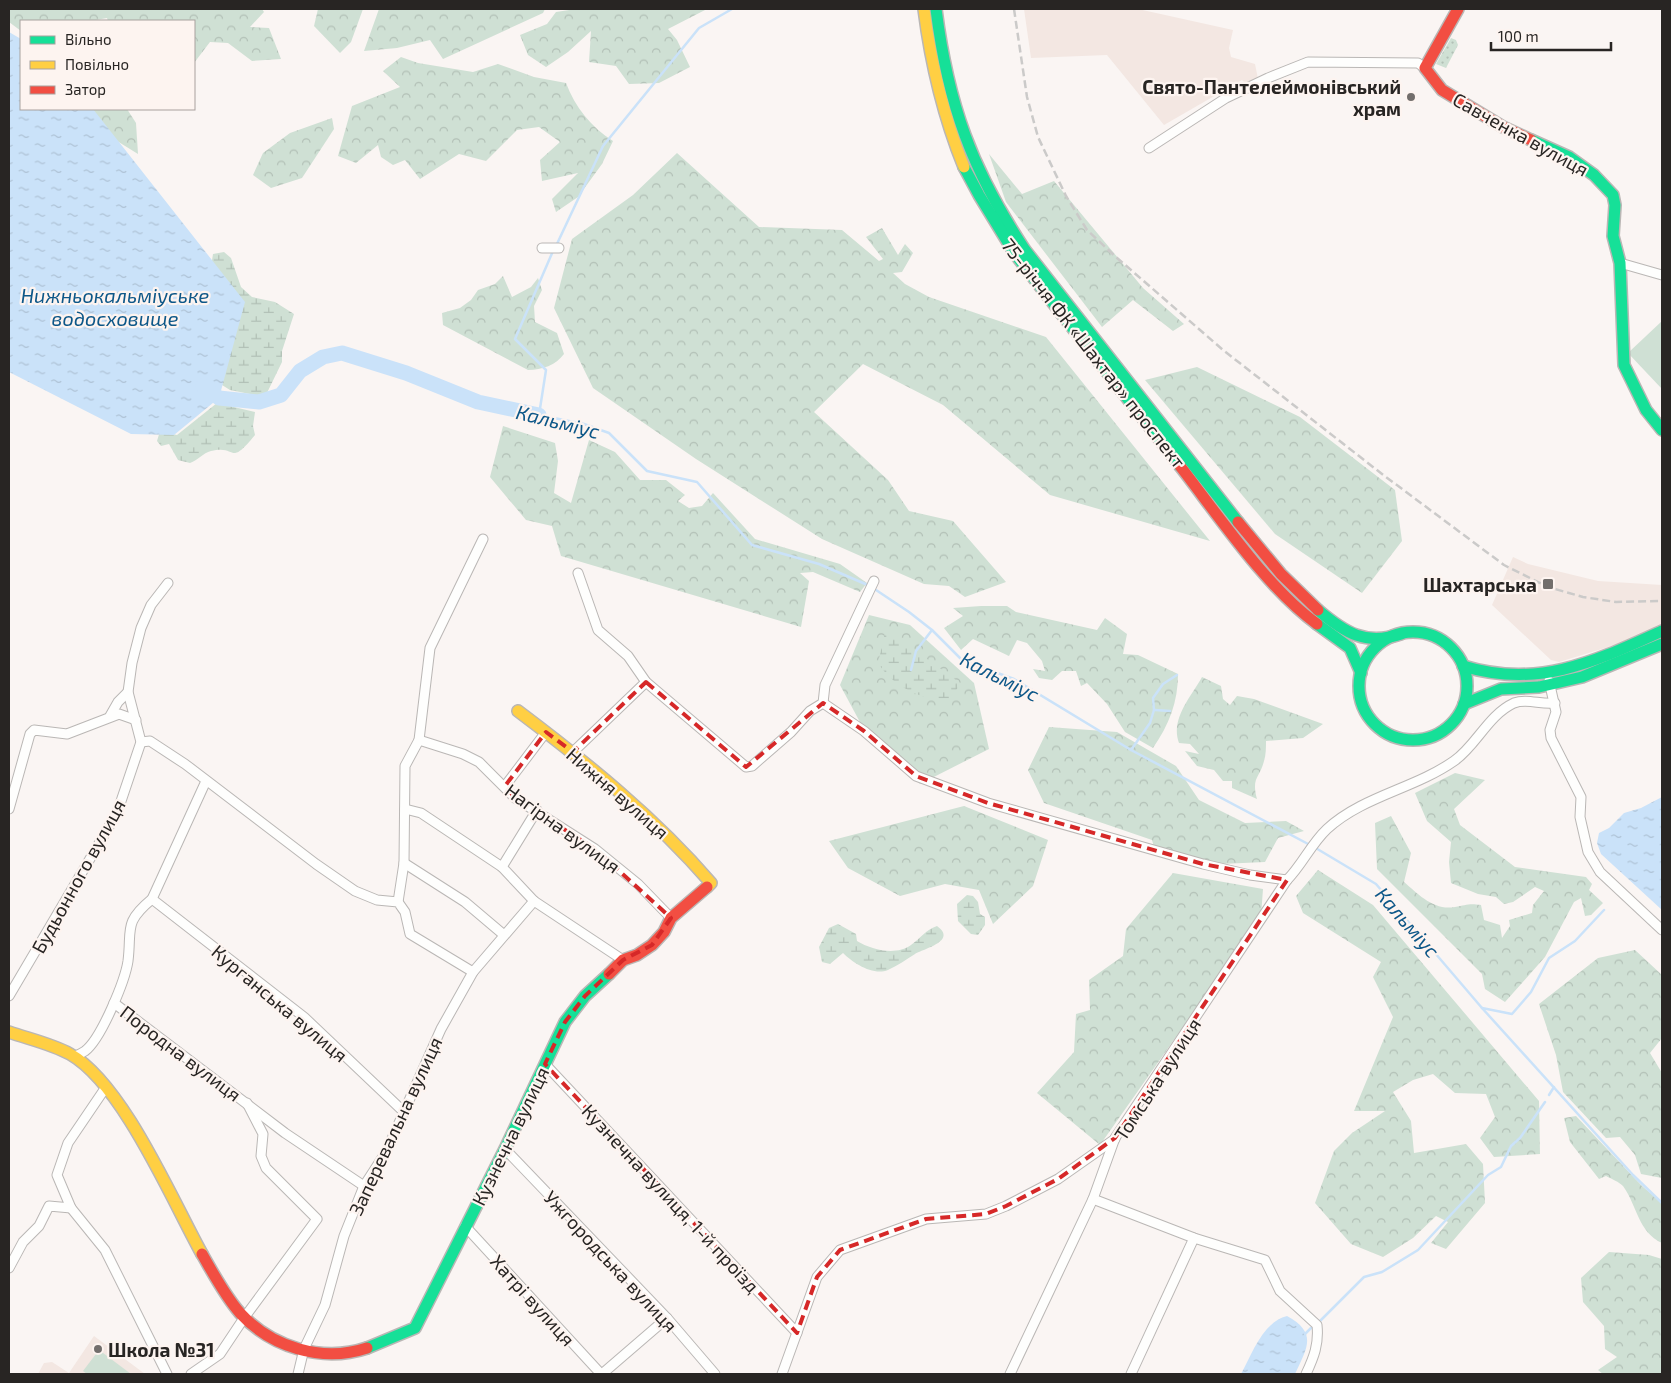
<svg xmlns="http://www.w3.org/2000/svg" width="1671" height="1383" font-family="'Exo 2',sans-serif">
<defs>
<pattern id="grass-dots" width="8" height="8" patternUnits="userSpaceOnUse" patternTransform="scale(1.25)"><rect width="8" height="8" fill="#cfe0d4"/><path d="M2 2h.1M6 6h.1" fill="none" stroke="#b2c0b6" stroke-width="1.8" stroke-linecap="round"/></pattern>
<pattern id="forest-crowns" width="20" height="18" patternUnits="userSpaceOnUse" patternTransform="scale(1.25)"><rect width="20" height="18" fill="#cfe0d4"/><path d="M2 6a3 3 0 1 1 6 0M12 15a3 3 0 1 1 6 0" fill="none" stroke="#b2c0b6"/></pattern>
<pattern id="wetland-marsh" width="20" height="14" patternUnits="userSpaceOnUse" patternTransform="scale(1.25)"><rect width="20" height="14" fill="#cfe0d4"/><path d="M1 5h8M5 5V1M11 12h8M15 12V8" fill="none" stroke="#b2c0b6"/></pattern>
<pattern id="water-ripples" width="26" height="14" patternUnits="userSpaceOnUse" patternTransform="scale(1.25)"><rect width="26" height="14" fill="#cae2f9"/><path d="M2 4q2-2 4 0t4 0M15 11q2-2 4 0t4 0" fill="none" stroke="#aec2d5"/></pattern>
</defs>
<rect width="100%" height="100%" fill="#faf5f3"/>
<g fill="#f3e7e2">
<path d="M 1024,9 L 1138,9 L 1233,30 L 1229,48 L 1231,57 L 1255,64 L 1258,79 L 1246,84 L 1242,80 L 1164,125 L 1107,55 L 1031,58 Z"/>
<path d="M 1513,557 L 1528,564 L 1598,581 L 1662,585 L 1662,624 L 1615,645 L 1559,662 L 1551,660 L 1492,605 Z"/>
<path d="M 94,1336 L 145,1374 L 38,1374 L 44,1363 L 52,1362 L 69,1373 Z"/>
</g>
<path fill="url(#grass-dots)" d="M 1451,38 L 1456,40 L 1458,45 L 1446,68 L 1436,64 Z"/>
<g fill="url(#forest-crowns)">
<path d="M 9,9 L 262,9 L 264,12 L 250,27 L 269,28 L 281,59 L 252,61 L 228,43 L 210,42 L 194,63 L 194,21 L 108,21 L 107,18 L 91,21 L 21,21 L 21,31 L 9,22 Z"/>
<path d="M 318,9 L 363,9 L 351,42 L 340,53 L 314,26 Z"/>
<path d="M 379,9 L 545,9 L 543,13 L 443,59 L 430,40 L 397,48 L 364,51 Z"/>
<path d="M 576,9 L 707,9 L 668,29 L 677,40 L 690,67 L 659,83 L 629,84 L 616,66 L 589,62 L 591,31 L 568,52 L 546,67 L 528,55 L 520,35 L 547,24 L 556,12 Z"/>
<path d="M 401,57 L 418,63 L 473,72 L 498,64 L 534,77 L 566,83 C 575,107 591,127 613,141 L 602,164 L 578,197 L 556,212 L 552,199 L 578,173 L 542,181 L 540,160 L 560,142 L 539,127 L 517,130 L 486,161 L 459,154 L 420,179 L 405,160 L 393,165 L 381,157 L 378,145 L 356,163 L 338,156 L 352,106 L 400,87 L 383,71 Z"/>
<path d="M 84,109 L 127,109 L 136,123 L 138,154 L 96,128 Z"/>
<path d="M 332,118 L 334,129 L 302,178 L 271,188 L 253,175 L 263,153 L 290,133 Z"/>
<path d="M 677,153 L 759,227 L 842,230 L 879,261 L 883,259 L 866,237 L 882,228 L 898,255 L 905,244 L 913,253 L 902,272 L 893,273 L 905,284 L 929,297 L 1046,337 L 1210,541 L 1050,495 L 943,405 L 863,364 L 814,412 L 888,480 L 909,511 L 953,521 L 1006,582 L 965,597 L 949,586 L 924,584 L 822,539 L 696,459 L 593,388 L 554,308 L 572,239 L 633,195 Z"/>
<path d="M 989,154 L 1022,194 L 1054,181 L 1143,288 L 1184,324 L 1173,331 L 1133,300 L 1102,327 L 1006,202 Z"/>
<path d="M 503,276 L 512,297 L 531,287 L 538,278 L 542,290 L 534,306 L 535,322 L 557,333 L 564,354 C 556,365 542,370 528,370 L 443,325 L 442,313 L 460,308 L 471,300 L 478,290 L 495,284 Z"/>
<path d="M 1197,367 L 1300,417 L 1395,490 L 1402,541 L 1362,593 L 1275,534 L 1145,380 Z"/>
<path d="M 503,426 L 555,443 L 558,461 L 554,493 L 571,503 L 589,440 L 615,452 L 640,480 L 666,480 L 685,495 L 678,501 L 689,508 L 702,506 L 713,493 L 755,539 L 840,564 L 867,583 L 860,592 L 813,572 L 800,573 L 809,581 L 801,627 L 561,556 L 552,526 L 526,520 L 490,477 Z"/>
<path d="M 981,606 L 1007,606 L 1016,612 L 1097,630 L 1105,618 L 1127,634 L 1123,654 L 1138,655 L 1178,674 C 1178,702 1169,725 1153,748 L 1125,732 L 1107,704 L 1087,683 L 1081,686 L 1076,671 L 1062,671 L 1052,680 L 1039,678 L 1033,669 L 1045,671 L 1042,661 L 1027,643 L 1017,640 L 1009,656 L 973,639 L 961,650 L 944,628 L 963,616 L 953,608 Z"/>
<path d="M 869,615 L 910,625 L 974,683 L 989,749 L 920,784 L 861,724 L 840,685 Z"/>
<path d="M 1202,677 L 1221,686 L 1223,699 L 1230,705 L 1237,696 L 1254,699 L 1323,724 L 1303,738 L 1266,741 C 1266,747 1266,755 1264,761 C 1260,778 1251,777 1257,799 L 1232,788 L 1232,781 L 1223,781 L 1214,770 L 1197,766 L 1185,751 L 1199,754 L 1190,744 L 1179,743 C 1170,719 1191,697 1202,677 Z"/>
<path d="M 1049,727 L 1117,732 L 1176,766 L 1199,800 L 1245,823 L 1286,821 L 1304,831 L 1278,838 L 1265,862 L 1221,864 L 1154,847 L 1152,840 L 1044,803 L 1028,770 Z"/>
<path d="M 1455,773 L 1485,780 L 1454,809 L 1460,825 L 1515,867 L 1586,877 L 1592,884 L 1589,890 L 1603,903 L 1591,915 L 1585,916 L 1581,898 L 1574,902 L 1545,957 L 1505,1002 L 1485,989 L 1482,974 L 1377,869 L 1375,823 L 1391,816 L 1411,853 L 1404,882 C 1418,894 1434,911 1455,907 C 1466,905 1469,903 1481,905 L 1484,920 L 1500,925 L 1502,938 L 1510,926 L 1509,920 L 1532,913 L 1533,905 L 1544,891 L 1535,887 L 1513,902 L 1504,904 L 1496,897 L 1478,894 L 1451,883 L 1449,862 L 1451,842 L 1427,821 L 1415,793 Z"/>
<path d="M 964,806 L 1048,840 L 1033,886 L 993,924 L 979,890 L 945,884 L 900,896 L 848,868 L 829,841 Z"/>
<path d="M 1318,870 L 1373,905 L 1539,1101 L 1540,1154 L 1494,1157 L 1480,1138 L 1495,1117 L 1486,1094 L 1455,1093 L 1433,1074 L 1413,1080 L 1393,1092 L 1411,1121 L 1414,1153 L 1466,1144 L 1483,1164 L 1485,1203 L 1446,1249 L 1431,1243 L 1448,1222 L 1436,1216 L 1413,1238 L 1383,1257 L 1351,1244 L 1315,1203 L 1334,1151 L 1352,1133 L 1385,1111 L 1354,1111 L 1393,1017 L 1373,977 L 1381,962 L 1303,913 L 1296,896 Z"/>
<path d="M 1173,873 L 1263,889 L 1261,916 L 1100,1145 L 1037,1093 L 1074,1052 L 1076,1014 L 1090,1010 L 1089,980 L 1123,956 L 1126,929 Z"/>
<path d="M 1635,950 L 1662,975 L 1662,1038 L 1650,1053 L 1662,1073 L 1662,1178 L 1641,1174 L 1635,1155 L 1620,1137 L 1606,1138 L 1563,1092 L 1556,1055 L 1539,1004 L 1598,958 Z"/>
<path d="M 1576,1116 L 1642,1186 L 1662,1203 L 1662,1243 C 1638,1232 1637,1205 1623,1186 C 1619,1182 1612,1179 1606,1176 L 1599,1179 L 1570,1142 L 1564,1118 Z"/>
<path d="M 1609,1252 L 1649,1255 L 1662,1259 L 1662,1374 L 1603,1374 L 1598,1370 L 1617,1357 L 1605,1349 L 1604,1326 L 1583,1302 L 1581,1278 Z"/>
</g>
<g fill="url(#wetland-marsh)">
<path d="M 224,252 L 231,258 L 241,287 L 252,297 L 275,302 L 294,314 L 282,351 L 282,362 L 265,397 L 230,390 L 214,380 L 210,273 L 213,254 Z"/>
<path d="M 217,403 L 255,412 L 253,426 L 255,435 C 228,468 238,444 211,451 C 203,453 198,460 190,463 L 178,460 L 169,444 L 161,446 L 157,441 L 160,431 L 177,435 Z"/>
<path d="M 886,629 L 960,683 L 949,704 C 920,696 896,690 878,663 Z"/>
<path d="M 967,895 L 973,896 L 978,902 L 980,914 L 985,917 L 985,925 L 978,935 L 971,934 L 958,921 L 957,904 Z"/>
<path d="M 838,924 L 856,934 L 857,941 C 872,950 896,956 911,945 C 921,938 925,930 937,926 C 958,941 923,949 915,954 C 907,959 897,966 888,970 C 873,976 853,963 843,953 L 830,964 L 822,962 L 819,947 L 829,928 Z"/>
</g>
<g fill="#cfe0d4">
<path d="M 1662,321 L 1662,389 L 1628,353 Z"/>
<path d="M 99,1350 L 131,1374 L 87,1374 L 83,1371 Z"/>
</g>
<g fill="url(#water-ripples)">
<path d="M 9,32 L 21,39 L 21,109 L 93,109 L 245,302 L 219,398 L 174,435 L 131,434 L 9,372 Z"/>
<path d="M 1662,797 L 1662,910 L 1601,854 L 1597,843 L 1599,833 L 1609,828 L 1624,813 L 1641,808 Z"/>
<path d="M 1287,1316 C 1318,1333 1307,1348 1295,1374 L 1241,1374 C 1252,1354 1263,1322 1287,1316 Z"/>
</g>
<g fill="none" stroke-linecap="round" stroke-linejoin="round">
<g stroke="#cae2f9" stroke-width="2.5">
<path d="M 556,246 L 603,146 L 699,28 L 732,9"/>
<path d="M 553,251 L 515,339 L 546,370 L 539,415 L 584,424 L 609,433 L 647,471 L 697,482 L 752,545 L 819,564 L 870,586 L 909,612 L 932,630 L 962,660 L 1014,679 L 1131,750 L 1310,845"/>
<path d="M 911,670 L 916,651 L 932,630"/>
<path d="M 1155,710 L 1170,711"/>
<path d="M 1131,750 L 1150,723 L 1154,710 L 1153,698 L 1163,684 L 1177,675"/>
<path d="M 1314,847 L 1376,884 L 1482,1008 L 1633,1175 L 1662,1203"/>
<path d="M 1482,1008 L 1512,1014 L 1531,992 L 1549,958 L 1575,941 L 1604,910"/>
<path d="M 1549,1095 L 1554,1087"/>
<path d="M 1319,1322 L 1364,1277 L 1382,1272 L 1418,1250 L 1488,1175 L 1501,1167 L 1511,1146 L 1520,1138 L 1545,1102"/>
<path d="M 1305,1334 L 1311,1328"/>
</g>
<path stroke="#cae2f9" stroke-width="15" d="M 203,386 L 219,398 L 259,402 L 281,395 L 300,371 L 323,357 L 342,353 L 406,373 L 478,402 L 539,415"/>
<defs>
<g id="street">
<path d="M 1149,148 L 1226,98 L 1268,78 L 1308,62 L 1418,63 L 1425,68"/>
<path d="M 542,248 L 559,248"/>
<path d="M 1620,263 L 1662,275"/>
<path d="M 578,573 L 598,630 L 628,656 L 646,682 L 746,767 L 752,766 L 791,732 L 810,711 L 823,703 L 825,685 L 874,581"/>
<path d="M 1549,681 L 1556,712 L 1550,730 L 1551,738 L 1581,797 L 1580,817 L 1588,852 L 1600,872 L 1662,930"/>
<path d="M 823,703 L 864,731 L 916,776 L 988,803 L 1203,864 L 1250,875 L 1287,880"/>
<path d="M 110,716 L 118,702 L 128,692"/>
<path d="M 419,740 L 463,754 L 479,762 L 515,798 L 595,849 L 638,884 L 671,918"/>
<path d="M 141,742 L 150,741 L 185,764 L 316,864 L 355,891 L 377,900 L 398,902 L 405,912 L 410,934 L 473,972"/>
<path d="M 573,752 L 646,682"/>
<path d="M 505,786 L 546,732"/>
<path d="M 9,809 L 30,734 L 34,730 L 67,734 L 119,714 L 136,720"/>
<path d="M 405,809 L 421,813 L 502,867 L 534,901 L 623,960"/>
<path d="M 404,863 L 465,902 L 504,935"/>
<path d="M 502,867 L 537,810"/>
<path d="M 152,899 L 304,1017 L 404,1112"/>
<path d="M 398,902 L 404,863 L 405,766 L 419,740 L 430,648 L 483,539"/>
<path d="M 9,996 L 117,813 L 141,742 L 128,692 L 132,663 L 141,628 L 151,605 L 168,583"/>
<path d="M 114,1003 L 285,1133 L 364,1186"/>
<path d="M 75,1056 C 78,1055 82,1053 85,1051 C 101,1039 125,981 128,961 C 132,929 123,923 152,899 L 206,781"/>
<path d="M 545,1064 L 797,1333"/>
<path d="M 505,1149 L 667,1318 L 715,1374"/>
<path d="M 1093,1199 L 1194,1238 L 1265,1260 L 1280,1291 L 1317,1325 C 1319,1344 1314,1357 1306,1374"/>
<path d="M 71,1208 L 105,1250 L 167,1374"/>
<path d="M 465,1226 L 601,1374"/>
<path d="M 9,1268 L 23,1242 L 39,1226 L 49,1206 L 71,1208 L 57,1175 L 68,1143 L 106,1087"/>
<path d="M 191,1374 L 220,1354 L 244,1318 L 317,1219 L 266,1168 L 261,1156 L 263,1134 L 247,1103"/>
<path d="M 298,1374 L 304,1349 L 325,1305 L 344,1236 L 364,1186 L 386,1152 L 441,1029 L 473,972 L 534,901"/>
<path d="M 602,1374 L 667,1318"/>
<path d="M 782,1374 L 817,1277 L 840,1250 L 926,1219 L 986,1214 L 1006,1206 L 1058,1179 L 1115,1139"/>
<path d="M 1010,1374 L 1093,1199 L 1115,1138 L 1287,880 C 1302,865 1311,844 1327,829 C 1363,796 1414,789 1454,761 C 1476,746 1488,715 1514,703 C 1527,698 1541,705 1555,703"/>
<path d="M 1131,1374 L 1194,1238"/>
</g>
<g id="fast">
<path d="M 936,9 C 948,105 972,170 1025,250 L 1238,522"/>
<path d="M 1531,140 L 1569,157 L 1594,175 L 1613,195 L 1615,205 L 1613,236 L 1620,263 L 1624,365 L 1646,410 L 1662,430"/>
<path d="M 964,167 L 979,195 L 1015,254 L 1180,466"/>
<path d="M 1318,610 C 1345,633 1366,646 1401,634"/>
<path d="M 1317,624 L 1350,648 L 1361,673"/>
<circle cx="1413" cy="686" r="54"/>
<path d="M 1463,666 C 1538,689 1594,662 1662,631"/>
<path d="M 1464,704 L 1501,689 L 1539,687 L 1582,677 L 1662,644"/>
<path d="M 367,1348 L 415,1328 L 505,1149 L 565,1022 L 585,996 L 609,974"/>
</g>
<g id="slow">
<path d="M 924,9 C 931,64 943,115 964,167"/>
<path d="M 518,711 C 587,763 654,817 711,883 L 707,887"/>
<path d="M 9,1032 C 29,1039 52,1044 70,1054 C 123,1084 172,1200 202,1254"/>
</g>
<g id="jam">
<path d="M 1458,9 L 1425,68 L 1442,90 L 1503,127 L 1531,140"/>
<path d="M 1180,466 C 1218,515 1267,588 1317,624"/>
<path d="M 1238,522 L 1281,574 L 1318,610"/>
<path d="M 609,974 L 623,960 L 637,955 L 652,945 L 664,932 L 671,918 L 707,887"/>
<path d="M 202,1254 C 213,1273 225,1296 240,1313 C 271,1347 322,1363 367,1348"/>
</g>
</defs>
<use href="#street" stroke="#bab7b5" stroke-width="11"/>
<use href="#fast" stroke="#bab7b5" stroke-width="14"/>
<use href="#slow" stroke="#bab7b5" stroke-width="14"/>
<use href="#jam" stroke="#bab7b5" stroke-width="14"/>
<use href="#street" stroke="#fefefd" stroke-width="9"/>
<use href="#fast" stroke="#16e098" stroke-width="11"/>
<use href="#slow" stroke="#ffcf43" stroke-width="11"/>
<use href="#jam" stroke="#f24e42" stroke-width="11"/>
<path stroke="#cbcac9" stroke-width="2.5" stroke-dasharray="8 4" stroke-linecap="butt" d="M 1014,9 L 1027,97 L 1038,137 L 1066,196 L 1087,230 L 1116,257 L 1223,350 L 1382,474 L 1504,565 L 1548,587 L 1583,597 L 1616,602 L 1662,601"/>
</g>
<path fill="none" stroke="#d62828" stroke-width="4" stroke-dasharray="10 6" stroke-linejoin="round" d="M 646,682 L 746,767 L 823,703 L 864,731 L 916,776 L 988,803 L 1203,864 L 1287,880 L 1115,1138 L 1058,1179 L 1006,1206 L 986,1214 L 926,1219 L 840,1250 L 817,1277 L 797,1333 L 545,1064 L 565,1022 L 585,996 L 623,960 L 652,945 L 671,918 L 595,849 L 515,798 L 505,786 L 546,732 L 573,752 Z"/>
<g fill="#726e6c" stroke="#fdf4f0" stroke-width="2">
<circle cx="1411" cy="97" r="5"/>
<rect x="1542" y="578" width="12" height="12" rx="2.5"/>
<circle cx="98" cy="1349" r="5"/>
</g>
<g text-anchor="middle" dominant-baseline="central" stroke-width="4.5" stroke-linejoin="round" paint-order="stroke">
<g font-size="19" font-weight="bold" fill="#282523" stroke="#fdf4f0" text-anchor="end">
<text x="1401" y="86">Свято-Пантелеймонівський<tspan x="1401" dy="22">храм</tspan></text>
<text x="1537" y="584">Шахтарська</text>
<text x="108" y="1349" text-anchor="start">Школа №31</text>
</g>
<g font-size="19" fill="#282523" stroke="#fdf4f0">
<text transform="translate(1521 134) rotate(29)">Савченка вулиця</text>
<text transform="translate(1094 353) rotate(52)">75-річчя ФК «Шахтар» проспект</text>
<text transform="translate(618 793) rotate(41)">Нижня вулиця</text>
<text transform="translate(563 828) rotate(36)">Нагірна вулиця</text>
<text transform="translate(78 876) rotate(-61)">Будьонного вулиця</text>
<text transform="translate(280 1003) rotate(40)">Курганська вулиця</text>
<text transform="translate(181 1053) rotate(37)">Породна вулиця</text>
<text transform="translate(1157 1079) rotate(-57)">Томська вулиця</text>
<text transform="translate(395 1126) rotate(-65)">Заперевальна вулиця</text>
<text transform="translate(510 1136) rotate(-64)">Кузнечна вулиця</text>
<text transform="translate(671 1198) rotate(47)">Кузнечна вулиця, 1-й проїзд</text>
<text transform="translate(611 1261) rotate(47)">Ужгородська вулиця</text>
<text transform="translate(533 1300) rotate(48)">Хатрі вулиця</text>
</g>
<g font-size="20" font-style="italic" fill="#0d5788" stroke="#fdf4f0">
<text x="115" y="295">Нижньокальміуське<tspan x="115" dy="23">водосховище</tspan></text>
<text transform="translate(558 421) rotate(14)">Кальміус</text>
<text transform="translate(1000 676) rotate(27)">Кальміус</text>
<text transform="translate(1408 922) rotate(49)">Кальміус</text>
</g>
</g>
<rect width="1671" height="1383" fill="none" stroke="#282523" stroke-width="20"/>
<rect x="20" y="20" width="175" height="90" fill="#fdf4f0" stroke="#a8a19e"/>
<rect x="30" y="36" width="25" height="8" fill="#16e098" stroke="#a8a19e"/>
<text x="65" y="45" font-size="15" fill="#282523">Вільно</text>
<rect x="30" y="61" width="25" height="8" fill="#ffcf43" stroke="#a8a19e"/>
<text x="65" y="70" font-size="15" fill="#282523">Повільно</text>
<rect x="30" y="86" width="25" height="8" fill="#f24e42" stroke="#a8a19e"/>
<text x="65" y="95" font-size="15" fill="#282523">Затор</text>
<path d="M1491 42v8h120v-8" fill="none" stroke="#282523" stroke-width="2.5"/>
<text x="1498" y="42" font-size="15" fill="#282523" stroke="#fdf4f0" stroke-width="4" paint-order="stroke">100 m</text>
</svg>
